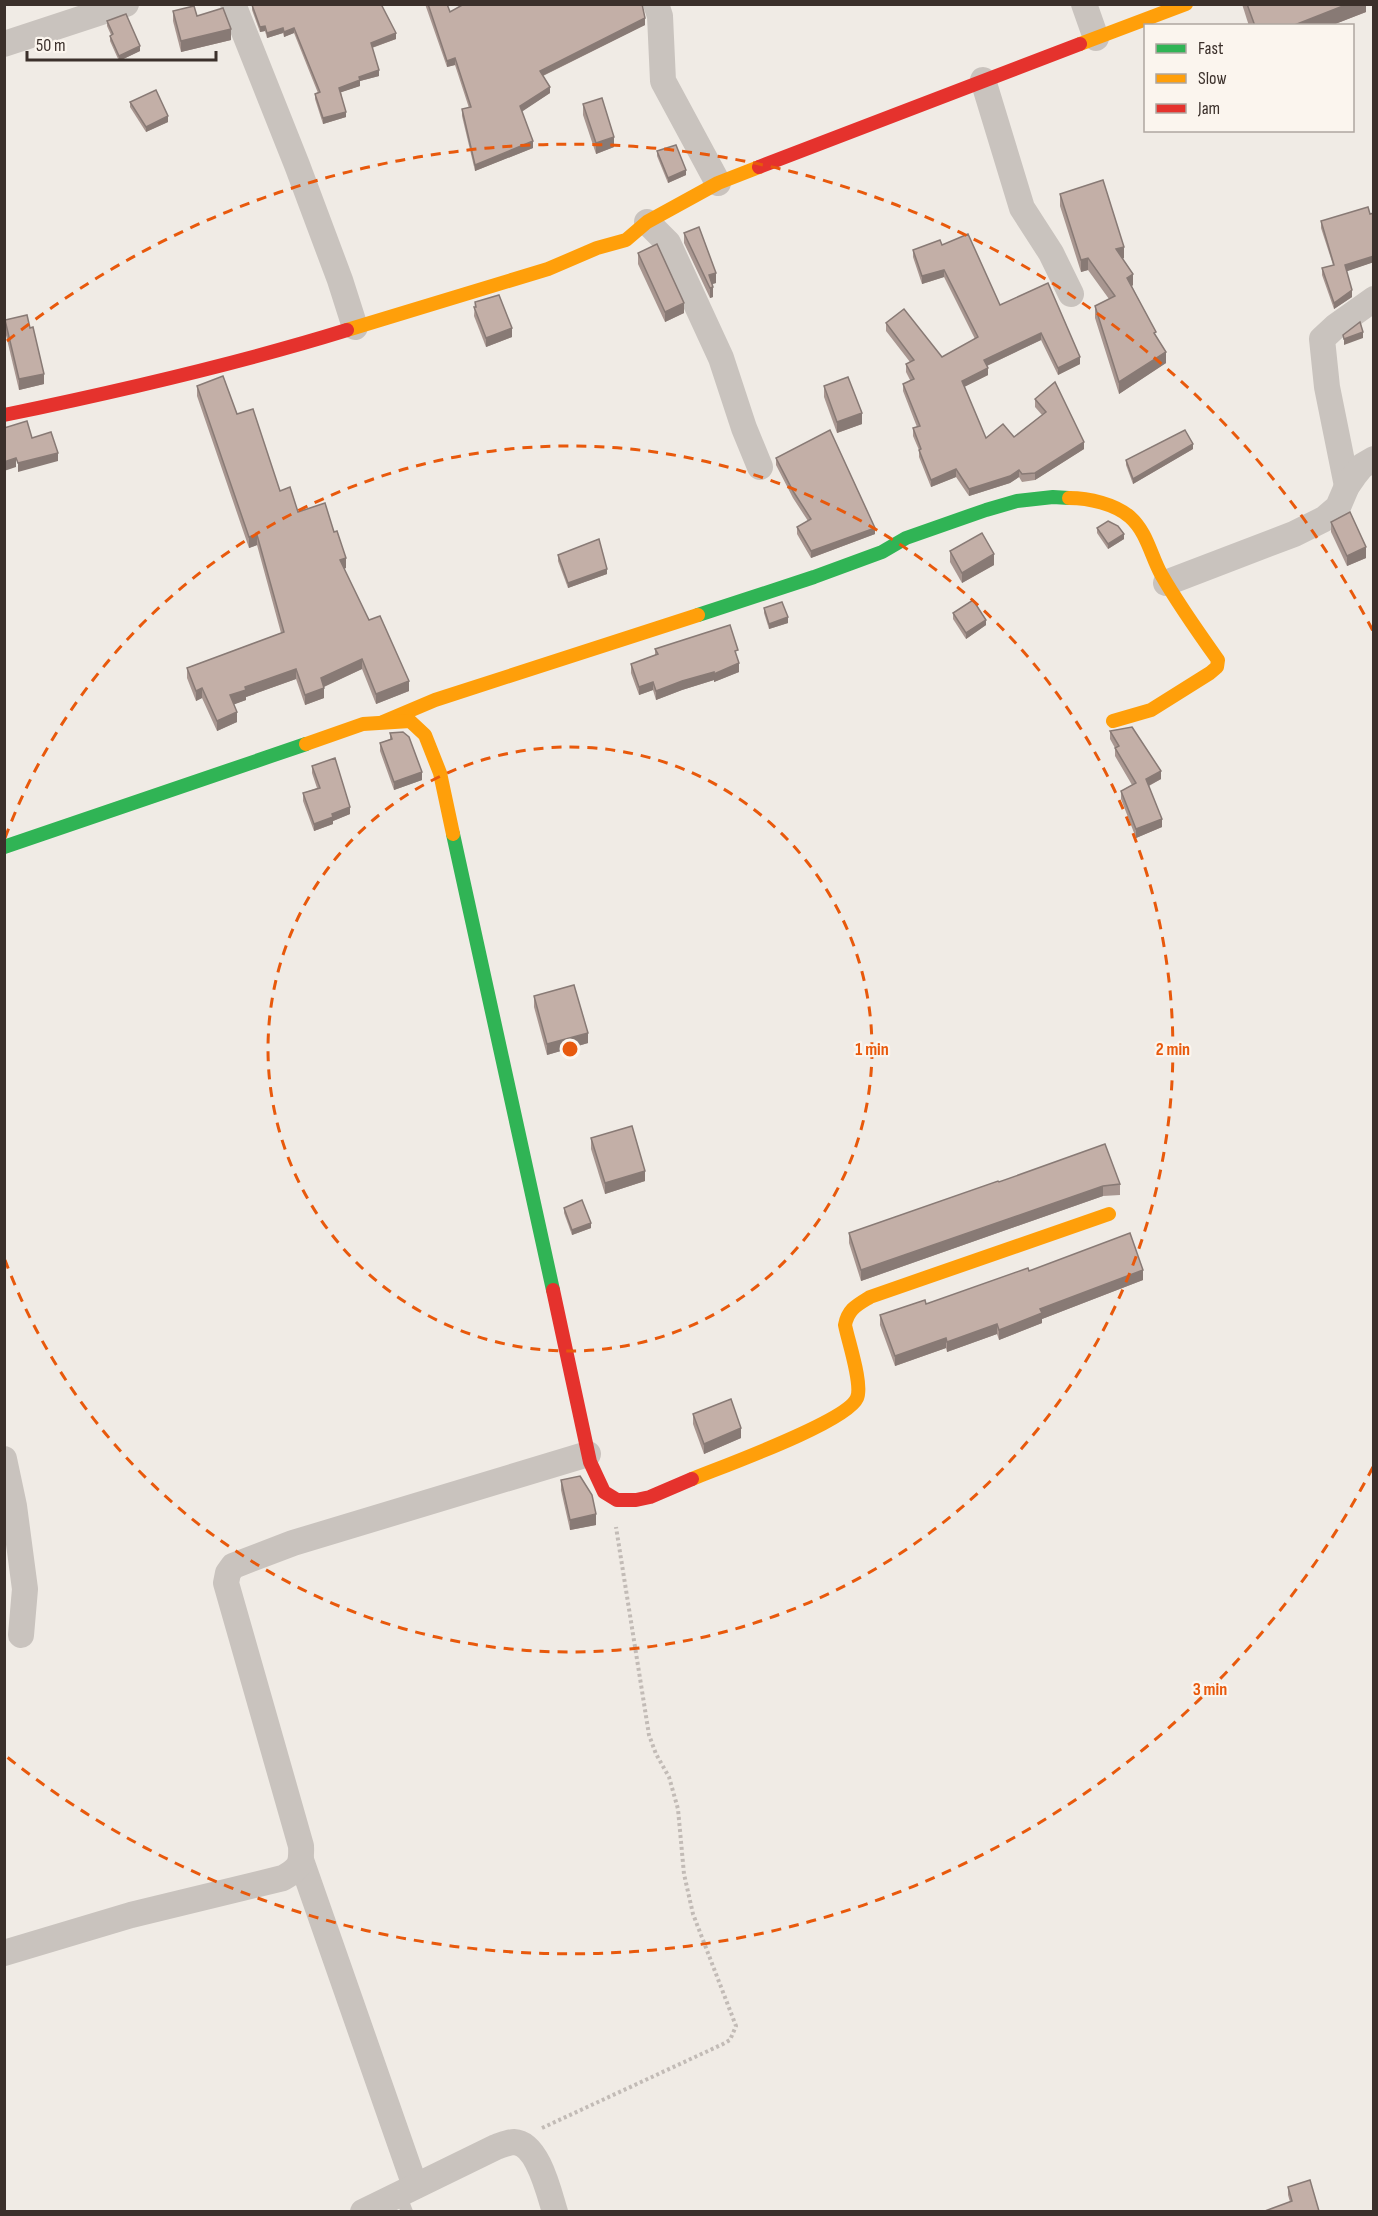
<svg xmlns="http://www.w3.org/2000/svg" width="1378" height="2216" font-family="'Sofia Sans Condensed',sans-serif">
<rect width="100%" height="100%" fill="#f0ebe5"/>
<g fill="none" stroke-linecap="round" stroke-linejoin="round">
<path stroke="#c2bbb6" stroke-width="4" stroke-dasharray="3 3" stroke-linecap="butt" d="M 542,2128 L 723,2044 L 730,2040 L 736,2026 L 693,1914 L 684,1874 L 678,1809 L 669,1777 L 656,1754 L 649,1735 L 616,1527"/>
<path stroke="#c9c3be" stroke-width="12" d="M 400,2194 L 407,2212"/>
<g stroke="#c9c3be" stroke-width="26">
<path d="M 233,4 L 297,165 L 340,280 L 355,327"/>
<path d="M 656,4 L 660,16 L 663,81 L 718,183"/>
<path d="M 1084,4 L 1096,38"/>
<path d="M 4,44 L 126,4"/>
<path d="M 983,80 L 1022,208 L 1051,253 L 1071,294"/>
<path d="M 647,222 L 668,243 L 721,358 L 744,428 L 760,467"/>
<path d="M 1347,486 L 1327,387 L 1322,339 L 1336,326 L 1374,299"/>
<path d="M 1166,583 L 1294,534 L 1324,519 L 1338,507 L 1347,486 L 1354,476 L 1362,466 L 1374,459"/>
<path d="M 4,1459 L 14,1506 L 25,1589 L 21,1635"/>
<path d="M 301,1860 L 415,2186"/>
<path d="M 4,1953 L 131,1915 L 283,1878 C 299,1869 302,1865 301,1846 L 226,1583 L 228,1573 L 233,1566 L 293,1543 L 588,1454"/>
<path d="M 363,2212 L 496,2147 C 502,2145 509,2142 514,2142 C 538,2143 549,2193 555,2212"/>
</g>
<g stroke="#30b455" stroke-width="14">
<path d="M 698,615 L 814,577 L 882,552 L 906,538 L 986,510 L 1017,501 L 1053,497 L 1069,498"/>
<path d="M 453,834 L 553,1290"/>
<path d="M 4,847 L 306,744"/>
</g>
<g stroke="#ff9f0a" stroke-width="14">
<path d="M 1080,44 L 1186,4"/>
<path d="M 347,330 L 548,269 L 597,248 L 626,240 L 647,222 L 718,183 L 759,167"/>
<path d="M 1069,498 C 1089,498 1115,504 1130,517 C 1147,532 1151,556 1161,574 C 1178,604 1198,632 1218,660 L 1217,667 L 1210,673 L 1151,710 L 1113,721"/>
<path d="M 383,722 L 435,700 L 698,615"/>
<path d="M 306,744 L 363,724 L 410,721 L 425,735 L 440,773 L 453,834"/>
<path d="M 692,1479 C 721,1467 847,1422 857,1398 C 863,1384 848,1341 845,1325 C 848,1309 857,1305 870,1297 L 1109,1214"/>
</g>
<g stroke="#e5322d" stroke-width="14">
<path d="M 759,167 L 1080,44"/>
<path d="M 4,415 C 120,391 234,365 347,330"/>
<path d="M 553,1290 L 590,1462 L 604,1492 L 617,1500 L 636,1500 L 650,1497 L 692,1479"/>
</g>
</g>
<g fill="#a89690">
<path d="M 425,4 L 447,4 L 450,12 L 645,25 L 543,76 L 550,93 L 522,111 L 533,148 L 475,171 L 462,116 L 462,109 L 469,108 L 455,65 L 447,67 Z"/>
<path d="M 1242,4 L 1366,4 L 1366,12 L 1330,26 L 1249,26 Z"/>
<path d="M 252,5 L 396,39 L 372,48 L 379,76 L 360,81 L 360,86 L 341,92 L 346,117 L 323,124 L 315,99 L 315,94 L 318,93 L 294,33 L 284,37 L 283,33 L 267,38 L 265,31 L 260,32 L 252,10 Z"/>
<path d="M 173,11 L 197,16 L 231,40 L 181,52 L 173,21 Z"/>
<path d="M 107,21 L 140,51 L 119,61 L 110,41 L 110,36 L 111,35 L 107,26 Z"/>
<path d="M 130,102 L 168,122 L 146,132 L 130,107 Z"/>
<path d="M 583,104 L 614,147 L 596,154 L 583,115 Z"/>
<path d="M 657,151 L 686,175 L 668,183 L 657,156 Z"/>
<path d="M 1060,194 L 1124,258 L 1122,259 L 1133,285 L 1132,286 L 1156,336 L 1166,363 L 1119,394 L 1095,318 L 1095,306 L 1109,299 L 1088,270 L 1081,272 L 1060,206 Z"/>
<path d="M 1374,213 L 1374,262 L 1346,271 L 1352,297 L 1334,309 L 1322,275 L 1322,268 L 1333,265 L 1321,228 L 1321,221 L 1370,214 Z"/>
<path d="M 684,233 L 716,283 L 712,284 L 713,297 L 710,298 L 684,243 Z"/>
<path d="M 942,245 L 1000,305 L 1048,283 L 1080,364 L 1058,375 L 1041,340 L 987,366 L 988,375 L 964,387 L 986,438 L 1014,437 L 1042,415 L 1035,407 L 1035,399 L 1084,449 L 1035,480 L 1022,482 L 1019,477 L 1010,483 L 969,496 L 956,477 L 931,487 L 919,457 L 919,450 L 913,436 L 913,428 L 917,427 L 903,391 L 903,384 L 910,380 L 906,372 L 906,364 L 910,362 L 886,331 L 886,323 L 942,357 L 975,339 L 944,277 L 922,284 L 913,257 L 913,250 Z"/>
<path d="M 638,253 L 684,313 L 665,322 L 638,264 Z"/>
<path d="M 475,302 L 512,337 L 486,347 L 474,316 Z"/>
<path d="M 5,320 L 44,384 L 19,390 L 5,331 Z"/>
<path d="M 197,386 L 237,414 L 280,491 L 298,512 L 334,532 L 346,568 L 344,569 L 369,620 L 409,691 L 376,704 L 362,669 L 324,687 L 324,698 L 305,705 L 296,679 L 246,697 L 246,700 L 234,704 L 237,722 L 217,731 L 202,698 L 196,701 L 187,678 L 187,668 L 281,633 L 257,545 L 249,548 L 197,396 Z"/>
<path d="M 824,386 L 862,424 L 837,433 L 824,397 Z"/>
<path d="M 1193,449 L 1133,484 L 1126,465 L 1126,460 Z"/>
<path d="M 776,458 L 875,534 L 811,558 L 797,534 L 797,527 L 808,521 L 793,498 L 776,465 Z"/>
<path d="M 1331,522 L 1366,558 L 1347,566 L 1331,532 Z"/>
<path d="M 1097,528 L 1124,539 L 1108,549 L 1097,533 Z"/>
<path d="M 950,551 L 994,565 L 962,583 L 950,562 Z"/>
<path d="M 558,555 L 607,574 L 568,588 L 558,561 Z"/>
<path d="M 764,608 L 788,623 L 769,629 L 764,613 Z"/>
<path d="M 953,613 L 986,625 L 966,639 L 953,619 Z"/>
<path d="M 655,649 L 738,659 L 739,672 L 714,682 L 714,680 L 682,690 L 656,700 L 653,690 L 639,695 L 631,673 L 631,664 L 655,655 Z"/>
<path d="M 1110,731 L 1161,779 L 1149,786 L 1162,827 L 1136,838 L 1121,799 L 1121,791 L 1132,785 L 1115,756 L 1115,748 L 1110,739 Z"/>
<path d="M 390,733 L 422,780 L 394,790 L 380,751 L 380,743 L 390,739 Z"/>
<path d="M 312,766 L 350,814 L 333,821 L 333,824 L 314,831 L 303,801 L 303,793 L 317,788 L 312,773 Z"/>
<path d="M 534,996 L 588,1043 L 547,1055 L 534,1007 Z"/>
<path d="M 591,1138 L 645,1181 L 605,1194 L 591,1149 Z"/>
<path d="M 999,1182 L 1120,1184 L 1120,1195 L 1103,1196 L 861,1281 L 849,1243 L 849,1233 Z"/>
<path d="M 564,1208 L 591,1228 L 572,1235 L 564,1213 Z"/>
<path d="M 1029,1271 L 1143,1280 L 1042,1319 L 1042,1323 L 999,1340 L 997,1334 L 947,1352 L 946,1348 L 895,1366 L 880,1325 L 880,1315 L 926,1304 Z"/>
<path d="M 693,1414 L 741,1438 L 704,1454 L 693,1424 Z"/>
<path d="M 561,1480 L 596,1525 L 570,1530 L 561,1490 Z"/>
<path d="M 1288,2187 L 1319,2211 L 1290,2202 L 1288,2195 Z"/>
</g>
<g fill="#887a75">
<path d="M 1348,4 L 1366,4 L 1366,12 L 1330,26 L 1292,26 Z"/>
<path d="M 645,18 L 645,25 L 540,77 L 540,71 Z"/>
<path d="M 265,26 L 265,31 L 260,32 L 260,27 Z"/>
<path d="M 283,28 L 283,33 L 267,38 L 267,33 Z"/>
<path d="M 294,28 L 294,33 L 284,37 L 284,32 Z"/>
<path d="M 231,29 L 231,40 L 181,52 L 181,41 Z"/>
<path d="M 396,33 L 396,39 L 371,48 L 371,43 Z"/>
<path d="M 140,46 L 140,51 L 119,61 L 119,56 Z"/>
<path d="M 455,58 L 455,65 L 447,67 L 447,61 Z"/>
<path d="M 379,70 L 379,76 L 360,81 L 360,86 L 339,93 L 339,88 L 359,77 Z"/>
<path d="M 550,87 L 550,93 L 520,113 L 520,106 Z"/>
<path d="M 346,112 L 346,117 L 323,124 L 323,118 Z"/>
<path d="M 168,116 L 168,122 L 146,132 L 146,127 Z"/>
<path d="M 614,137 L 614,147 L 596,154 L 596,143 Z"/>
<path d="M 533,141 L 533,148 L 475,171 L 475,165 Z"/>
<path d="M 686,170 L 686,175 L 668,183 L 668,178 Z"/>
<path d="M 1124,247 L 1124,258 L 1116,261 L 1116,249 Z"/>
<path d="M 1374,256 L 1374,262 L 1345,272 L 1345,265 Z"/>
<path d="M 1088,258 L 1088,270 L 1081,272 L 1081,260 Z"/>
<path d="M 944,270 L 944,277 L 922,284 L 922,276 Z"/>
<path d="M 716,273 L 716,283 L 709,285 L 709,275 Z"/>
<path d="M 1133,274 L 1133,285 L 1127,289 L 1127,278 Z"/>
<path d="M 713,287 L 713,297 L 710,298 L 710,288 Z"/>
<path d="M 1352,290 L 1352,297 L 1334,309 L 1334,303 Z"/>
<path d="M 684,303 L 684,313 L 665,322 L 665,312 Z"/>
<path d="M 512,328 L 512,337 L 486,347 L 486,338 Z"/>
<path d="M 1363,332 L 1363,338 L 1344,345 L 1344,339 Z"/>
<path d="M 1041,333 L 1041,340 L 984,367 L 984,360 Z"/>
<path d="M 1166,352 L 1166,363 L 1119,394 L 1119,382 Z"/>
<path d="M 1080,357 L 1080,364 L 1058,375 L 1058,368 Z"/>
<path d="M 988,368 L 988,375 L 962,388 L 962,381 Z"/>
<path d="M 44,374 L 44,384 L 19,390 L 19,379 Z"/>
<path d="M 862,413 L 862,424 L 837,433 L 837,422 Z"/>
<path d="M 1084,442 L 1084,449 L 1035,480 L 1035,473 Z"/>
<path d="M 1193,444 L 1193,449 L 1133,484 L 1133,479 Z"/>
<path d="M 58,453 L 58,461 L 18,472 L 18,463 Z"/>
<path d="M 16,458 L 16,467 L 4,471 L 4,462 Z"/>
<path d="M 956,469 L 956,477 L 931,487 L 931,480 Z"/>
<path d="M 1019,470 L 1019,477 L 1010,483 L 969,496 L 969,489 Z"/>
<path d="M 875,528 L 875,534 L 811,558 L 811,551 Z"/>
<path d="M 1124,534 L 1124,539 L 1108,549 L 1108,544 Z"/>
<path d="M 257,535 L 257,545 L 249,548 L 249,537 Z"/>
<path d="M 1366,547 L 1366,558 L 1347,566 L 1347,556 Z"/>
<path d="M 994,554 L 994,565 L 962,583 L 962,573 Z"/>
<path d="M 346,558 L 346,568 L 340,570 L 340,560 Z"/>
<path d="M 607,569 L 607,574 L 568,588 L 568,583 Z"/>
<path d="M 788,617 L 788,623 L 769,629 L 769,624 Z"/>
<path d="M 986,620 L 986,625 L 966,639 L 966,633 Z"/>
<path d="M 362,659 L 362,669 L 321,688 L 321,678 Z"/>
<path d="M 739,663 L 739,672 L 714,682 L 714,674 Z"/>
<path d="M 296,669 L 296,679 L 246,697 L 246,700 L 230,706 L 230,695 L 245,687 Z"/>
<path d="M 714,672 L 714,680 L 682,690 L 656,700 L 656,691 L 682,681 Z"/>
<path d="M 409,681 L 409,691 L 376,704 L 376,694 Z"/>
<path d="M 653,682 L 653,690 L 639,695 L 639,687 Z"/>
<path d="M 202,688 L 202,698 L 196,701 L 196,691 Z"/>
<path d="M 324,688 L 324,698 L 305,705 L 305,695 Z"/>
<path d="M 237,712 L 237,722 L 217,731 L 217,721 Z"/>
<path d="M 1161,771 L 1161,779 L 1146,787 L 1146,779 Z"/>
<path d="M 422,772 L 422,780 L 394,790 L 394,782 Z"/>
<path d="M 350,807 L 350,814 L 333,821 L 333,824 L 314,831 L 314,824 L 332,814 Z"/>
<path d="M 1162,819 L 1162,827 L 1136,838 L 1136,829 Z"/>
<path d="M 588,1033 L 588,1043 L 547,1055 L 547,1044 Z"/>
<path d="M 645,1171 L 645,1181 L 605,1194 L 605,1183 Z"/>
<path d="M 1103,1186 L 1103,1196 L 861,1281 L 861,1270 Z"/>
<path d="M 591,1223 L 591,1228 L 572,1235 L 572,1230 Z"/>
<path d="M 1143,1270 L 1143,1280 L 1042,1319 L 1042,1323 L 999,1340 L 999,1330 L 1040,1309 Z"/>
<path d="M 997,1324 L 997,1334 L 947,1352 L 947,1342 Z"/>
<path d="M 946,1338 L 946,1348 L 895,1366 L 895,1356 Z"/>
<path d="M 741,1428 L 741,1438 L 704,1454 L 704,1444 Z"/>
<path d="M 596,1514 L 596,1525 L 570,1530 L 570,1520 Z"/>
</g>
<g fill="#c3afa7" stroke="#887a75" stroke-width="1.5">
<path d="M 253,4 L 381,4 L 396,33 L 371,43 L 379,70 L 359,77 L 360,80 L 339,88 L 346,112 L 323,118 L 315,94 L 320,92 L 294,28 L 284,32 L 283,28 L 267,33 L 265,26 L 260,27 L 252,5 Z"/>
<path d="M 428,4 L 447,4 L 450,12 L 464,4 L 642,4 L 645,18 L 540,71 L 550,87 L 520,106 L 533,141 L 475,165 L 462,109 L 471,107 L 455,58 L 447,61 Z"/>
<path d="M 1247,4 L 1348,4 L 1292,26 L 1255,26 Z"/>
<path d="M 194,6 L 197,16 L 223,8 L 231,29 L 181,41 L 173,11 Z"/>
<path d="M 126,14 L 140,46 L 119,56 L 110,36 L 113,34 L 107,21 Z"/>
<path d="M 156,90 L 168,116 L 146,127 L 130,102 Z"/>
<path d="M 602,98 L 614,137 L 596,143 L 583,104 Z"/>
<path d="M 676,145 L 686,170 L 668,178 L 657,151 Z"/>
<path d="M 1103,180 L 1124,247 L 1116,249 L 1133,274 L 1127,278 L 1156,332 L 1154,333 L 1166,352 L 1119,382 L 1095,306 L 1115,296 L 1088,258 L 1081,260 L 1060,194 Z"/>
<path d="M 1368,207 L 1370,214 L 1374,213 L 1374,256 L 1345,265 L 1352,290 L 1334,303 L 1322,268 L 1334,265 L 1321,221 Z"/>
<path d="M 699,227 L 716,273 L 709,275 L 713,287 L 710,288 L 684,233 Z"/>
<path d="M 968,234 L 1000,305 L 1048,283 L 1080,357 L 1058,368 L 1041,333 L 984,360 L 988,368 L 962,381 L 986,438 L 1003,424 L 1014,437 L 1046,412 L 1035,399 L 1055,382 L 1084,442 L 1035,473 L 1022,474 L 1019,470 L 1010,476 L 969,489 L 956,469 L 931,480 L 919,450 L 921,449 L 913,428 L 920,426 L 903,384 L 914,379 L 906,364 L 914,360 L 886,323 L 904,309 L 942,357 L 978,337 L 944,270 L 922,276 L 913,250 L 940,240 L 942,245 Z"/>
<path d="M 657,244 L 684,303 L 665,312 L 638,253 Z"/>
<path d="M 499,295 L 512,328 L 486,338 L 474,307 L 476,307 L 475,302 Z"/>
<path d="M 27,315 L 30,328 L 33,327 L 44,374 L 19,379 L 5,320 Z"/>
<path d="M 1360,322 L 1363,332 L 1344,339 L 1343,335 Z"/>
<path d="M 223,376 L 237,414 L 253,409 L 280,491 L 290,487 L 298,512 L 325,503 L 334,532 L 337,531 L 346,558 L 340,560 L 369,620 L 380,616 L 409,681 L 376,694 L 362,659 L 321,678 L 324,688 L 305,695 L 296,669 L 245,687 L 246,690 L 230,695 L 237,712 L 217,721 L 202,688 L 196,691 L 187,668 L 284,632 L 257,535 L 249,537 L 197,386 Z"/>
<path d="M 848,377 L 862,413 L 837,422 L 824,386 Z"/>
<path d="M 27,421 L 32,438 L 51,432 L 58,453 L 18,463 L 16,458 L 4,462 L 4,428 Z"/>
<path d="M 830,430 L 875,528 L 811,551 L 797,527 L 811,519 L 793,491 L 776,458 Z"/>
<path d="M 1185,430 L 1193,444 L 1133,479 L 1126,460 Z"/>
<path d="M 1350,512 L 1366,547 L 1347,556 L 1331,522 Z"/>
<path d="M 1108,521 L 1118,526 L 1124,534 L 1108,544 L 1097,528 Z"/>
<path d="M 982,533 L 994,554 L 962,573 L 950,551 Z"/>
<path d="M 599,539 L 607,569 L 568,583 L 558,555 Z"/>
<path d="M 973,600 L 986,620 L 966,633 L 953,613 Z"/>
<path d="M 782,602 L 788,617 L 769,624 L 764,608 Z"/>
<path d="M 730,625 L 738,650 L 735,651 L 739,663 L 714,674 L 714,672 L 682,681 L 656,691 L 653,682 L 639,687 L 631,664 L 658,654 L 655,649 Z"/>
<path d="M 1132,727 L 1161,771 L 1146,779 L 1162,819 L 1136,829 L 1121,791 L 1136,783 L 1115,748 L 1119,746 L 1110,731 Z"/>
<path d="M 403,732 L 409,737 L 422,772 L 394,782 L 380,743 L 392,739 L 390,733 Z"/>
<path d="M 335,758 L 350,807 L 332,814 L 333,817 L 314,824 L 303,793 L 320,788 L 312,766 Z"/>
<path d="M 574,985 L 588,1033 L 547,1044 L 534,996 Z"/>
<path d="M 632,1126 L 645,1171 L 605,1183 L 591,1138 Z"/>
<path d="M 1105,1144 L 1120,1184 L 1103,1186 L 861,1270 L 849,1233 L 998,1181 L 999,1182 Z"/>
<path d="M 582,1200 L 591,1223 L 572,1230 L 564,1208 Z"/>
<path d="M 1130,1233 L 1143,1270 L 1040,1309 L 1042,1313 L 999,1330 L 997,1324 L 947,1342 L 946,1338 L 895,1356 L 880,1315 L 925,1300 L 926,1304 L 1028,1268 L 1029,1271 Z"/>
<path d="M 731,1399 L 741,1428 L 704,1444 L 693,1414 Z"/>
<path d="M 580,1476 L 592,1495 L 596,1514 L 570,1520 L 561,1480 Z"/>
<path d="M 1310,2180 L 1319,2211 L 1265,2211 L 1292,2201 L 1288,2187 Z"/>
</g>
<g fill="none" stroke="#e8590c" stroke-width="3" stroke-dasharray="10 8">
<circle cx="570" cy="1049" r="302"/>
<path d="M5 838A603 603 0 1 1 5 1260"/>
<path d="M1373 1467A905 905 0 0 1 7 1757M7 341A905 905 0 0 1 1373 631"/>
</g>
<circle cx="570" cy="1049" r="9" fill="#e8590c" stroke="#fbf5ee" stroke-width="3"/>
<g font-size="18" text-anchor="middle" font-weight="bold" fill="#e8590c" stroke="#fbf5ee" stroke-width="4.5" stroke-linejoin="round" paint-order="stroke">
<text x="872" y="1055">1 min</text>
<text x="1173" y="1055">2 min</text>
<text x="1210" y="1695">3 min</text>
</g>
<rect width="1378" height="2216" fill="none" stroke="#3b302b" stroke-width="12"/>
<rect x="1144" y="24" width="210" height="108" fill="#fbf5ee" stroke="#aea6a0" stroke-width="1.5"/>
<rect x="1156" y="44" width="30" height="9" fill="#30b455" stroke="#aea6a0" stroke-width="1.5"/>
<text x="1198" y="54" font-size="18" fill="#3b302b">Fast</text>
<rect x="1156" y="74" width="30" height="9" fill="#ff9f0a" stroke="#aea6a0" stroke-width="1.5"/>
<text x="1198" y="84" font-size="18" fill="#3b302b">Slow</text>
<rect x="1156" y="104" width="30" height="9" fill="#e5322d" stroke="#aea6a0" stroke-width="1.5"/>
<text x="1198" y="114" font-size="18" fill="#3b302b">Jam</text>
<path d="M27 51v9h189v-9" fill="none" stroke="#3b302b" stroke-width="3"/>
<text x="36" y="51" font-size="18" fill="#3b302b" stroke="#fbf5ee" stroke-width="4.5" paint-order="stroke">50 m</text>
</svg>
